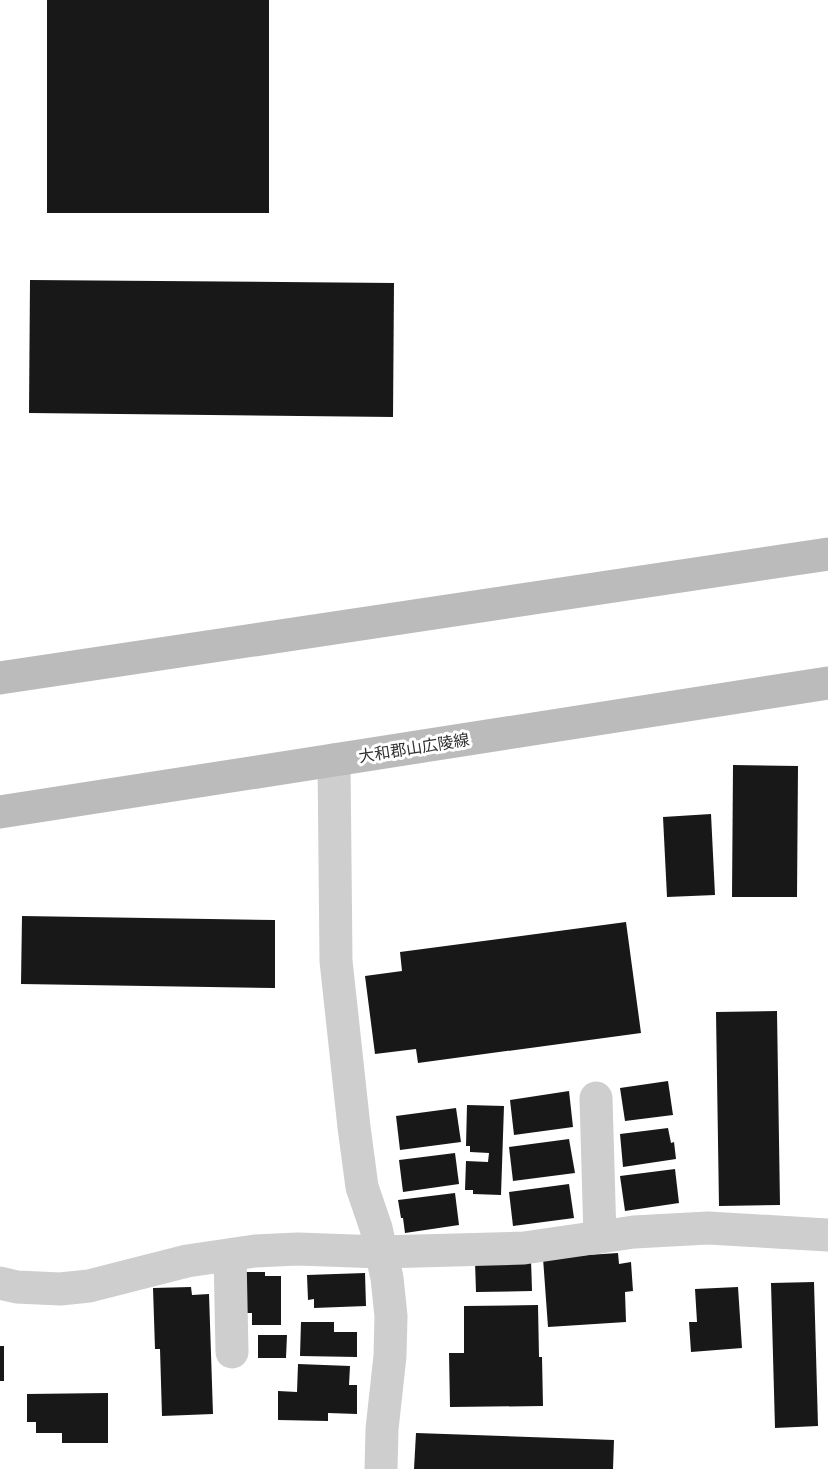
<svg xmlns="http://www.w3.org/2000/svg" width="828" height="1469" font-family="'DM Sans','Noto Sans JP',sans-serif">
<rect width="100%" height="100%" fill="#fff"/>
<g fill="#181818">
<rect x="47" y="0" width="222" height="213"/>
<path d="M 30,280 L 394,283 L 393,417 L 29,413 Z"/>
<path d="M 733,765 L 798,766 L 797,897 L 732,897 Z"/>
<path d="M 711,814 L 715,895 L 667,897 L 663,817 Z"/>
<path d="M 22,916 L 275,920 L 275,988 L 21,984 Z"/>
<path d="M 626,922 L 641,1033 L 418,1063 L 416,1049 L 375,1054 L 365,976 L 402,971 L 400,952 Z"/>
<path d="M 777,1011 L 780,1205 L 719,1206 L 716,1012 Z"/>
<path d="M 668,1081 L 673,1115 L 625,1121 L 620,1088 Z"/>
<path d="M 569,1091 L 573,1127 L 514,1135 L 510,1100 Z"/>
<path d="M 467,1105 L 504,1106 L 501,1195 L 473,1194 L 473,1190 L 465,1190 L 466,1161 L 488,1162 L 489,1153 L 470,1152 L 470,1146 L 466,1146 Z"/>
<path d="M 456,1108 L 461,1142 L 400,1150 L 396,1116 Z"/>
<path d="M 668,1128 L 671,1143 L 674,1142 L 676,1159 L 623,1167 L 620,1134 Z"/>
<path d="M 569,1139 L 575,1173 L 513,1181 L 509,1147 Z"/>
<path d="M 455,1153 L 459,1184 L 403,1192 L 399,1160 Z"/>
<path d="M 675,1169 L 679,1203 L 625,1211 L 620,1176 Z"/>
<path d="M 569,1184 L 574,1218 L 513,1226 L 509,1192 Z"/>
<path d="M 455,1193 L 459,1225 L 405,1233 L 403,1218 L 401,1218 L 398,1200 Z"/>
<path d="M 618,1253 L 619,1264 L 631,1262 L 633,1291 L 625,1292 L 626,1322 L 548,1327 L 543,1258 Z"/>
<path d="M 531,1259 L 532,1291 L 476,1292 L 475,1261 Z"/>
<path d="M 246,1272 L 265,1272 L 265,1276 L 281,1276 L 281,1325 L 252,1325 L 252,1313 L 245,1313 Z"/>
<path d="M 365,1273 L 366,1306 L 314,1308 L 314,1299 L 308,1300 L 307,1275 Z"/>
<path d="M 814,1282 L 818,1426 L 775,1428 L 771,1283 Z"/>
<path d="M 191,1287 L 192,1295 L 209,1294 L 213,1414 L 162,1416 L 160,1349 L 155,1349 L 153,1288 Z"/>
<path d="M 738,1287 L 742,1348 L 691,1352 L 689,1322 L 697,1322 L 695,1289 Z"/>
<path d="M 538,1305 L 539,1357 L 542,1357 L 543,1406 L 450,1407 L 449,1353 L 464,1353 L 464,1306 Z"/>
<path d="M 301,1322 L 334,1322 L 334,1332 L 357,1332 L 357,1357 L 300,1356 Z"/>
<path d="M 258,1335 L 287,1335 L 286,1358 L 258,1358 Z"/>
<rect x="0" y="1346" width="4" height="35"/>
<path d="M 298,1364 L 350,1366 L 349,1385 L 357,1385 L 357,1414 L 328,1413 L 328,1421 L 278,1420 L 278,1391 L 297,1392 Z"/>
<path d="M 108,1393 L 108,1443 L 62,1443 L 62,1433 L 36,1433 L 36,1422 L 27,1422 L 27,1394 Z"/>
<path d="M 416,1433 L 614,1440 L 613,1469 L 414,1469 Z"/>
</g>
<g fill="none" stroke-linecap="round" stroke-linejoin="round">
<g stroke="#cecece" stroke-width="33">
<path d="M 334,760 L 336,961 L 354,1127 L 362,1187 L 376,1228 L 387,1278 L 391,1316 L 390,1356 L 382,1429 L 381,1469"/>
<path d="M 596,1098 L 600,1237"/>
<path d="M 230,1255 L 232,1352"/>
<path d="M 0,1283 L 17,1287 L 60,1289 L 89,1286 L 187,1261 L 255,1251 L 298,1249 L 381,1252 L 524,1248 L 634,1232 L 708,1228 L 828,1235"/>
</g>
<g stroke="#bbb" stroke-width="33">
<path d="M 0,678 L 828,554"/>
<path d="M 0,812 L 828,683"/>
</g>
</g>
<g text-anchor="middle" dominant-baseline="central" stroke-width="6" stroke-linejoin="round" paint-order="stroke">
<g font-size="16" fill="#313131" stroke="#fff">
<text transform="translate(414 748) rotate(-9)">大和郡山広陵線</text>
</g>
</g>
</svg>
